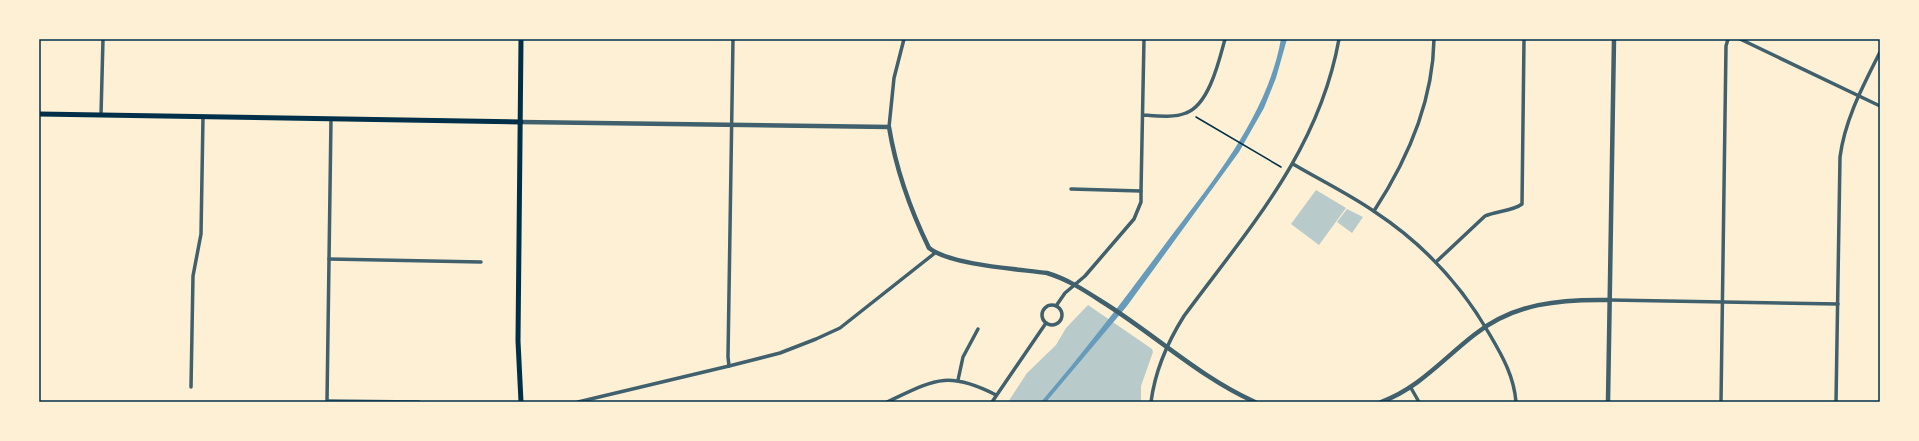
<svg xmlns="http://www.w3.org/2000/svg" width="1919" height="441" font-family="'Sofia Sans Condensed',sans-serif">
<rect width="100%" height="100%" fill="#fdf0d5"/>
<g fill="#b9caca">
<path d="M 1316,190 L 1346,208 L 1319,245 L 1291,224 Z"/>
<path d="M 1347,209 L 1363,217 L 1352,233 L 1337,222 Z"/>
<path d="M 1088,305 L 1152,349 L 1153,352 L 1141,386 L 1141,402 L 1008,402 L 1027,373 L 1056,345 L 1066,328 Z"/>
</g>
<path fill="#669bbc" d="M 1281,39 L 1287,39 L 1276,78 L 1264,108 L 1239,152 L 1127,306 L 1046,402 L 1041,402 C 1085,351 1126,297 1166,243 C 1212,182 1267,117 1281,39 Z"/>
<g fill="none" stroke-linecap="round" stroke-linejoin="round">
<path stroke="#003049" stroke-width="1.5" d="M 1196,117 L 1281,167"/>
<path stroke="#3f606c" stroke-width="1.5" d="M 1879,39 L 1880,40"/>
<g stroke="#3f606c" stroke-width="3.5">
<path d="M 1740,39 L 1880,106"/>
<path d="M 101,115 L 103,39"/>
<path d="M 1143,115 C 1157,116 1174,118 1186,113 C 1209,105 1219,61 1225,39"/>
<path d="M 889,127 L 894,78 L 904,39"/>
<path d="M 1293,164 C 1320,180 1349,194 1375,212 C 1422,243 1462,286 1490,335 C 1503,357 1514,377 1516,402"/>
<path d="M 1071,189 L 1141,191"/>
<path d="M 1374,211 C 1408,159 1433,102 1434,39"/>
<path d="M 329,259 L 481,262"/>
<path d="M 1436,262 L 1485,216 C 1496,211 1513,211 1522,204 L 1524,39"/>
<path d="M 1610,300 L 1838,304"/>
<circle cx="1052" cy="315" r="10"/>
<path d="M 1056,306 L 1065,293 L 1085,276 L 1134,219 L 1141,202 L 1141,191 L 1144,39"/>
<path d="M 729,366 L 728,357 L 733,39"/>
<path d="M 958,380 L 963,357 L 978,329"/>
<path d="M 191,387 L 193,276 L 201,234 L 203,117"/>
<path d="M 1411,388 L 1419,402"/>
<path d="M 327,401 L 419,402"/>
<path d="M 327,402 L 331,119"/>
<path d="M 578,402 L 729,366 L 780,353 L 816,339 L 840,328 L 935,253"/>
<path d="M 887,402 C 934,380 947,370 996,395"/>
<path d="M 992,402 L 1046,323"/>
<path d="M 1151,402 C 1155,371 1167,343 1184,316 C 1249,228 1319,151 1339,39"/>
<path d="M 1721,402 L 1726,46 L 1728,39"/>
<path d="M 1836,402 L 1840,157 C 1845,119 1863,86 1880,52"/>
</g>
<g stroke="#3f606c" stroke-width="4.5">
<path d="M 521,122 L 889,127 C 896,170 910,209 929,248 C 950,265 1018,269 1047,273 C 1067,279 1084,290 1101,301 C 1153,333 1199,377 1255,402"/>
<path d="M 1381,402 C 1419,388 1443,359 1474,335 C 1514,303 1560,299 1610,300"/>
<path d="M 1608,402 L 1614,39"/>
</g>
<g stroke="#003049" stroke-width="5">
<path d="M 39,114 L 521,122"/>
<path d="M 521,402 L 518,341 L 521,39"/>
</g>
</g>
<rect width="1919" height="441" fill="none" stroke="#fdf0d5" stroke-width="80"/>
<rect x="40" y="40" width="1839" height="361" fill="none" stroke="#003049" stroke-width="1.5"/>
</svg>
